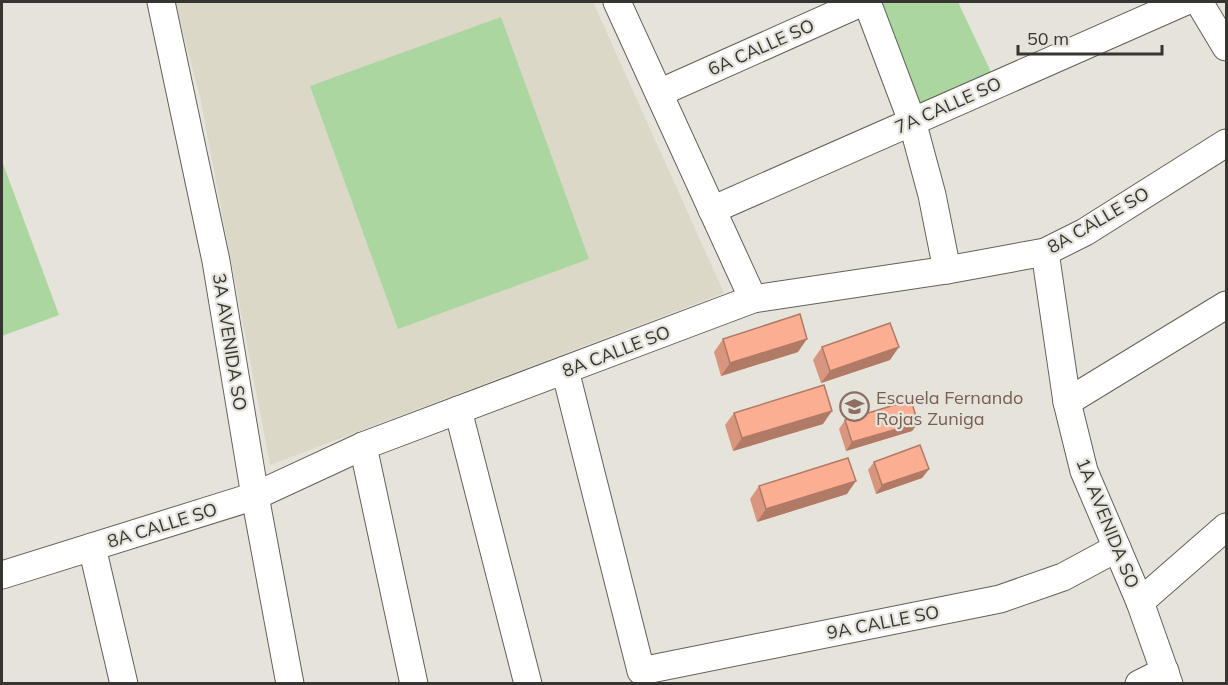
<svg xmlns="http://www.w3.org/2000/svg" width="1228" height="685" font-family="Mulish,sans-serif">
<rect width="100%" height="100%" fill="#e5e3da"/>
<path fill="#dcd8c8" d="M 175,2 L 593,2 L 724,293 L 270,465 L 200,97 Z"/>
<g fill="#abd69f">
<path d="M 879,2 L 958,2 L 991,72 L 913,107 Z"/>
<path d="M 501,17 L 589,259 L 398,329 L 310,86 Z"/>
<path d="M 2,161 L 59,315 L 2,336 Z"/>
</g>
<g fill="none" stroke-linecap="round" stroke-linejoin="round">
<defs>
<g id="minor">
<path d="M 161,2 L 216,261 L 255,496 L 290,684"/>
<path d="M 617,2 L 753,299"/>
<path d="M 867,2 L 912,121 L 932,195 L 947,270"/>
<path d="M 1199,2 L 1226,47"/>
<path d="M 659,93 L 863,2"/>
<path d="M 712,210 L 1184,2"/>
<path d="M 1045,252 L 1067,402 L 1084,471 L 1140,602 L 1169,684"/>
<path d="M 565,370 L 641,671 L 1000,599 L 1063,577 L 1117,548"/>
<path d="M 1067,402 L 1226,305"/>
<path d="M 458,410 L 528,684"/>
<path d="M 363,446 L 414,684"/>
<path d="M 92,547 L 124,684"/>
<path d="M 2,575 L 255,496 L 363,446 L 753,299 L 947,270 L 1045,252 L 1085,232 L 1226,143"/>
<path d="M 1140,602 L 1226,527"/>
<path d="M 1139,684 L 1165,671"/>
</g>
</defs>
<use href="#minor" stroke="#63615a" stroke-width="29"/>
<use href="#minor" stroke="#fff" stroke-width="27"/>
</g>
<g fill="#d9967e">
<path d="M 723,339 L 798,352 L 721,376 L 714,352 Z"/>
<path d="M 822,347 L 890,360 L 821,383 L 813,360 Z"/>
<path d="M 734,413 L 823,424 L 733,451 L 725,425 Z"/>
<path d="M 845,420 L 918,423 L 912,431 L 846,451 L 839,429 Z"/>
<path d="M 874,462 L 929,469 L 922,478 L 876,494 L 868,470 Z"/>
<path d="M 759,486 L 847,494 L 757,522 L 750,499 Z"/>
</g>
<g fill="#b07a66">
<path d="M 807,339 L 798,352 L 721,376 L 730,363 Z"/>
<path d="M 899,347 L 890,360 L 821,383 L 830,371 Z"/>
<path d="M 832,411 L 823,424 L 733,451 L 742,438 Z"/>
<path d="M 918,423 L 912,431 L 846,451 L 852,442 Z"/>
<path d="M 929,469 L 922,478 L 876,494 L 882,485 Z"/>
<path d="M 856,481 L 847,494 L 757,522 L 766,509 Z"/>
</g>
<g fill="#fcae92" stroke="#b07a66" stroke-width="1.5">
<path d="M 800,314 L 807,339 L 730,363 L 723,339 Z"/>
<path d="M 890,323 L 899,347 L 830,371 L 822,347 Z"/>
<path d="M 824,385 L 832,411 L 742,438 L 734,413 Z"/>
<path d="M 911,400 L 918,423 L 852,442 L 845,420 Z"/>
<path d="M 920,445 L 929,469 L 882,485 L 874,462 Z"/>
<path d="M 848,458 L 856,481 L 766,509 L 759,486 Z"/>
</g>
<defs>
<symbol id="school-ring" viewBox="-11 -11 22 22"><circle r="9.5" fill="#e5e3da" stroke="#8d6e63" stroke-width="1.5"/><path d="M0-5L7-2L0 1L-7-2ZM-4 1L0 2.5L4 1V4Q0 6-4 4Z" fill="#8d6e63"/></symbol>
</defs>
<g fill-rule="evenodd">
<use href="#school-ring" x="838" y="390" width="33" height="33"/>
</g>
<g text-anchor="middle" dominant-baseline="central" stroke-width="4.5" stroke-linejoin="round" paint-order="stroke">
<g font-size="18" fill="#363532" stroke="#e5e3da">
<text transform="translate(761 47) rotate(-24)">6A CALLE SO</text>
<text transform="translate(948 105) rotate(-24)">7A CALLE SO</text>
<text transform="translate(1098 220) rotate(-30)">8A CALLE SO</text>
<text transform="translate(230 342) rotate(81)">3A AVENIDA SO</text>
<text transform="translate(616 351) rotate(-21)">8A CALLE SO</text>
<text transform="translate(1108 523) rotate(68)">1A AVENIDA SO</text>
<text transform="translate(162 525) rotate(-17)">8A CALLE SO</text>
<text transform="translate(883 622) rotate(-11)">9A CALLE SO</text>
</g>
<g font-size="18" fill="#785e54" stroke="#e5e3da" text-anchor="start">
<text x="876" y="397">Escuela Fernando<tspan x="876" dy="21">Rojas Zuniga</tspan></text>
</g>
</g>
<rect width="1228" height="685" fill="none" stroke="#363532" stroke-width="6"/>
<path d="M1018 45v9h144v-9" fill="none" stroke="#363532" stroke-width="3"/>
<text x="1027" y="45" font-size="18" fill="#363532" stroke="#e5e3da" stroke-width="4.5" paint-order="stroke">50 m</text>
</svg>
